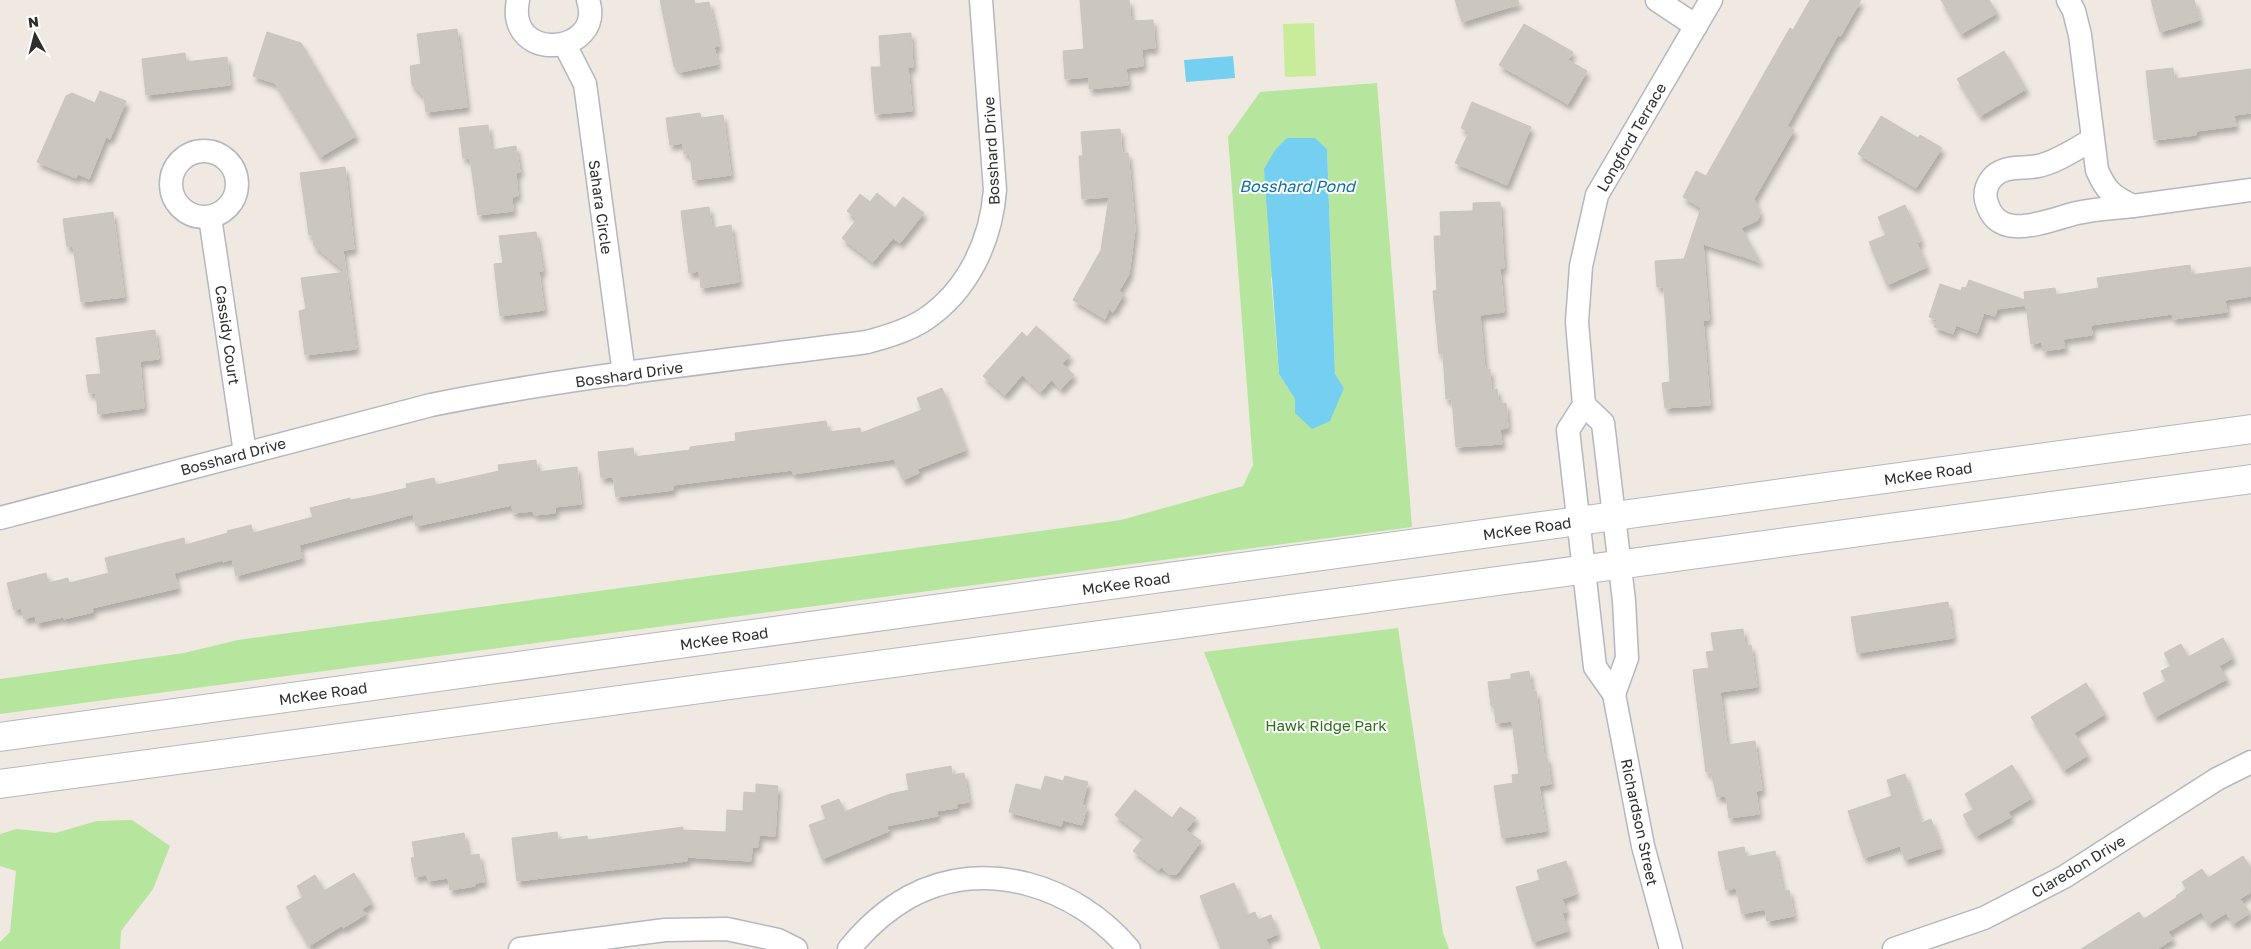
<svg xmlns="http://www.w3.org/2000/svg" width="2251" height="949" font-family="'Golos Text',sans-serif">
<defs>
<filter id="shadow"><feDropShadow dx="3" dy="5.5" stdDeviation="2.5" flood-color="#0004"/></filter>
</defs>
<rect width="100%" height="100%" fill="#efe9e1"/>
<g fill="#b6e59e" fill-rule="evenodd">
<path d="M 1377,83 L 1412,527 L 0,714 L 0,679 L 184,653 L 238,640 L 1121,520 L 1243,486 L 1253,465 L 1228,137 L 1260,92 ZM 1315,138 L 1327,149 L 1335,374 L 1344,388 L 1295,413 L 1295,399 L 1279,374 L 1271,279 Z"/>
<path d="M 1398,628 L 1443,933 L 1449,949 L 1321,949 L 1204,652 Z"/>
<path d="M 132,820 L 170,846 L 153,889 L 121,931 L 120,949 L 0,949 L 0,942 L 10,932 L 16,871 L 0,866 L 0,834 L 17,829 L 55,833 L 97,821 Z"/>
</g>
<path fill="#c9ec9a" d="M 1314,23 L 1316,76 L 1285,77 L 1283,24 Z"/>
<g fill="#75cff0">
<path d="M 1233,56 L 1235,78 L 1186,82 L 1184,60 Z"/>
<path d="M 1287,138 L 1315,138 L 1327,149 L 1335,374 L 1344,388 L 1330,421 L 1312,429 L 1295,413 L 1295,399 L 1279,374 L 1264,169 L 1275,150 Z"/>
</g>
<g fill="#cbc7bf" stroke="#cbc5ba" filter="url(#shadow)">
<path d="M 660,0 L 694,0 L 695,4 L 709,2 L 719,46 L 714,47 L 718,64 L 681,72 L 674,66 Z"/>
<path d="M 1080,0 L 1129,0 L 1131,21 L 1153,20 L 1155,48 L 1142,49 L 1143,66 L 1126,68 L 1128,85 L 1089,89 L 1089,77 L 1065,79 L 1063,51 L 1084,49 Z"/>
<path d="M 1455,0 L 1518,0 L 1519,4 L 1462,22 Z"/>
<path d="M 1810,0 L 1861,0 L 1840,37 L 1838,35 L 1787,126 L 1794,130 L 1754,199 L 1760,213 L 1758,220 L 1741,228 L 1760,262 L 1703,244 L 1709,320 L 1703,320 L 1710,405 L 1665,408 L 1662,383 L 1670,382 L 1668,345 L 1664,287 L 1657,287 L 1655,261 L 1684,259 L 1701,208 L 1683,197 L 1696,171 L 1706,176 L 1790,28 L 1793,30 Z"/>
<path d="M 1941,0 L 1989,0 L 1997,13 L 1961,34 Z"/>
<path d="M 2151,0 L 2194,0 L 2200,20 L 2160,32 Z"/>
<path d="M 1524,24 L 1573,52 L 1568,60 L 1587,71 L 1568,104 L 1499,65 Z"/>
<path d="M 457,29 L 467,107 L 426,112 L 424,97 L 412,85 L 410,66 L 421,64 L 417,34 Z"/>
<path d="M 267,32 L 301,43 L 356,136 L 320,157 L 275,83 L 253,76 Z"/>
<path d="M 911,33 L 913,67 L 908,67 L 912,111 L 875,114 L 871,67 L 881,67 L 879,36 Z"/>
<path d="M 2004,51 L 2026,89 L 1980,116 L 1957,79 Z"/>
<path d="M 185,53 L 186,62 L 227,57 L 230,85 L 146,95 L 142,59 Z"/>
<path d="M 2173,68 L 2174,79 L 2251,69 L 2251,113 L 2234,115 L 2236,126 L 2196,131 L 2196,135 L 2154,140 L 2146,71 Z"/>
<path d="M 100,91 L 126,101 L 110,139 L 106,137 L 89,179 L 78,174 L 76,178 L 37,162 L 66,96 L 72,93 L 95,103 Z"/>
<path d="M 1472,102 L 1531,127 L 1507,185 L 1455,163 L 1469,132 L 1461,128 Z"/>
<path d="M 700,113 L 701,118 L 723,115 L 731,175 L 693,180 L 690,154 L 684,154 L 683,143 L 670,145 L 666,118 Z"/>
<path d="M 1881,116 L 1918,138 L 1920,135 L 1942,148 L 1916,188 L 1858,154 Z"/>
<path d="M 488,125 L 491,150 L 516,146 L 520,172 L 516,173 L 518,196 L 512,197 L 513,211 L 478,215 L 470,158 L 463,158 L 459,128 Z"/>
<path d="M 1120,129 L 1122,153 L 1128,153 L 1135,229 L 1129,274 L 1119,291 L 1124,294 L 1113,312 L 1109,309 L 1105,319 L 1073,300 L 1101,250 L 1109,197 L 1082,199 L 1079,156 L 1083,156 L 1081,132 Z"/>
<path d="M 345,167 L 354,249 L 343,250 L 356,349 L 305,355 L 299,311 L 306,309 L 301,278 L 346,272 L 314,246 L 312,235 L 309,235 L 300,173 Z"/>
<path d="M 877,193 L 895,208 L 903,197 L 924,213 L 900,243 L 893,238 L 873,262 L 842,238 L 857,219 L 847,211 L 860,194 L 870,202 Z"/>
<path d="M 1500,202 L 1504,268 L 1500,268 L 1504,312 L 1480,315 L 1485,370 L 1490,369 L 1491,390 L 1497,389 L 1499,404 L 1506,403 L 1508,428 L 1500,429 L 1502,444 L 1456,447 L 1452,399 L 1446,399 L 1443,354 L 1439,354 L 1433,291 L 1437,290 L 1434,236 L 1441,236 L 1440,212 L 1473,211 L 1473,203 Z"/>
<path d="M 1905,205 L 1921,241 L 1917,243 L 1927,267 L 1887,285 L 1869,242 L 1886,235 L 1878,217 Z"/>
<path d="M 709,207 L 712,228 L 731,225 L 739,282 L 701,288 L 699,271 L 689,273 L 681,211 Z"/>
<path d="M 113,212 L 124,297 L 81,302 L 73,246 L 67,247 L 63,219 Z"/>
<path d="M 536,232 L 543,271 L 539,271 L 544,310 L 500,316 L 494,264 L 503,263 L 499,236 Z"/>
<path d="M 2190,265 L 2191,275 L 2251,267 L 2251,296 L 2225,300 L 2227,312 L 2173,319 L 2172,314 L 2091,325 L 2092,335 L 2063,339 L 2065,348 L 2043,351 L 2042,342 L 2031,344 L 2026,305 L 1997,309 L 1995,316 L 1984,313 L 1977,333 L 1956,325 L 1953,334 L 1934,327 L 1937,320 L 1929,317 L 1940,284 L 1961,291 L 1962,287 L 1966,288 L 1969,280 L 2025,300 L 2024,292 L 2055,288 L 2056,295 L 2099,288 L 2097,278 Z"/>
<path d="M 1036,326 L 1070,356 L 1062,364 L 1074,375 L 1061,389 L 1051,380 L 1041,392 L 1022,375 L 1005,395 L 983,376 L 1022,332 L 1027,337 Z"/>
<path d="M 155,330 L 159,359 L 140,361 L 144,408 L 98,414 L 96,393 L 89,393 L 86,375 L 101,374 L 96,338 Z"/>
<path d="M 942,388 L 966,450 L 917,469 L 919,473 L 903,480 L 894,459 L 793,474 L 792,470 L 673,485 L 673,490 L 616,497 L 613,477 L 601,478 L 598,452 L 633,448 L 634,457 L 690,450 L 690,447 L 736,441 L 735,433 L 826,421 L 828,432 L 860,428 L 861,433 L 922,410 L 917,398 Z"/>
<path d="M 536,460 L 537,472 L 577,467 L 581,504 L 555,507 L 555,513 L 534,515 L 533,511 L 513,513 L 512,505 L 416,526 L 413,514 L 299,545 L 302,558 L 236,576 L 232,559 L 223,562 L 223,560 L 174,573 L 178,588 L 92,608 L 93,612 L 64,619 L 63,617 L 37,623 L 35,616 L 24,619 L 21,608 L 14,610 L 7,583 L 46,573 L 48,583 L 68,578 L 69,583 L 109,573 L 105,558 L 184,538 L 185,545 L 228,533 L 227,531 L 251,525 L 253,533 L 313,517 L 310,508 L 350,498 L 350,500 L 372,496 L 407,488 L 406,484 L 434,478 L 436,485 L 499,471 L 498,465 Z"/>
<path d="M 1948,602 L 1953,638 L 1857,653 L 1851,617 Z"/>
<path d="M 1743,629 L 1745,646 L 1751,645 L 1757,687 L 1720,692 L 1727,745 L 1755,741 L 1762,790 L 1756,791 L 1759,814 L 1729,818 L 1726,796 L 1717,797 L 1711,772 L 1706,772 L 1693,670 L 1709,668 L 1706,652 L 1714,651 L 1711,633 Z"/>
<path d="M 2223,638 L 2233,658 L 2219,666 L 2227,679 L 2155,717 L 2143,693 L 2166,681 L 2161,671 L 2171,666 L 2164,653 L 2181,644 L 2188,657 Z"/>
<path d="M 1529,671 L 1532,692 L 1536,691 L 1544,757 L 1547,757 L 1551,784 L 1539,786 L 1546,831 L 1502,838 L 1494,786 L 1513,783 L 1512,775 L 1519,774 L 1512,721 L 1496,723 L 1494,707 L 1491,706 L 1488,682 L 1511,679 L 1511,674 Z"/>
<path d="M 2086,683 L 2105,714 L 2074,733 L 2088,755 L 2064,770 L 2031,717 Z"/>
<path d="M 2012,765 L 2032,798 L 2008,812 L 2011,817 L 1976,836 L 1963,815 L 1974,809 L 1965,794 Z"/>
<path d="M 951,766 L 952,775 L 964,773 L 969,802 L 956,804 L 957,808 L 936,811 L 938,816 L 886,826 L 889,831 L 822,859 L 809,825 L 826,819 L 821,806 L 839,799 L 844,812 L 890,794 L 909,790 L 906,774 Z"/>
<path d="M 1905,774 L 1921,823 L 1931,819 L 1941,848 L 1905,860 L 1900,846 L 1864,858 L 1848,811 L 1892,796 L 1887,780 Z"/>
<path d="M 1045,776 L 1063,781 L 1065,776 L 1088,782 L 1082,805 L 1087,806 L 1082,825 L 1063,820 L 1061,826 L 1009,812 L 1016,784 L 1041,790 Z"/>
<path d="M 756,784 L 778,786 L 775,836 L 759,835 L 758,847 L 752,847 L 751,861 L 687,857 L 687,861 L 517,881 L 512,838 L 557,832 L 558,840 L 587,836 L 588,840 L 683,827 L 683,830 L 726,832 L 727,810 L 743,811 L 744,792 L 756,793 Z"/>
<path d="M 1135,790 L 1172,818 L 1180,807 L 1196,818 L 1186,830 L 1201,841 L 1177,874 L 1169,874 L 1161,867 L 1159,870 L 1133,851 L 1144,837 L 1115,815 Z"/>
<path d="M 464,833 L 468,856 L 479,854 L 484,882 L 475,883 L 475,886 L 450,890 L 448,878 L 428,881 L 427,875 L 415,877 L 411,858 L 415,857 L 412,842 Z"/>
<path d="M 1744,847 L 1746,857 L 1775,851 L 1783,891 L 1789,890 L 1794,916 L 1767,921 L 1765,909 L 1742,914 L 1736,888 L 1726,890 L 1718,852 Z"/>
<path d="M 2243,856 L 2251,868 L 2251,892 L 2240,899 L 2250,913 L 2233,924 L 2226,913 L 2209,924 L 2201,912 L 2168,932 L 2173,939 L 2157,949 L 2081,949 L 2139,912 L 2144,919 L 2177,897 L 2176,896 L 2186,889 L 2182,882 L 2202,869 L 2208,878 Z"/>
<path d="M 1566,861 L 1576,894 L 1562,899 L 1567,912 L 1562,913 L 1568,931 L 1533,942 L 1516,887 L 1540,880 L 1537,870 Z"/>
<path d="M 354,873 L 372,903 L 362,909 L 366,914 L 343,928 L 341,926 L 309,946 L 286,907 L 303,897 L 297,886 L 315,875 L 324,891 Z"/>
<path d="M 1234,883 L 1247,915 L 1255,912 L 1258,920 L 1271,915 L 1278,934 L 1266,939 L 1270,949 L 1221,949 L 1200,896 Z"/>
</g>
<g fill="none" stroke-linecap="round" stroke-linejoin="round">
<defs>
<g id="street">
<path d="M 518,0 C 505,65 606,55 588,0"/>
<path d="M 1657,0 L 1696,26"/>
<path d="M 2068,0 L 2074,11 L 2080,35 L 2097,170 C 2106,191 2112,196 2133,206 L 2251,190"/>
<path d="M 565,45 L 585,84 L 624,374"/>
<path d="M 2092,140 C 2075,149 2057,162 2038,166 C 2023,169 2006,165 1994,176 C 1988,182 1984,191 1986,200 C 1997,245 2047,220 2077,213 C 2095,209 2115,208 2133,206"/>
<circle cx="204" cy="184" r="33"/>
<path d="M 210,217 L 245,453"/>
<path d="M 1584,405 L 1603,423 L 1624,601 L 1627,658 L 1614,694"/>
<path d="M 0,518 L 431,405 C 575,376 722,361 867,342 C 886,337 907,331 924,320 C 968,291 991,241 995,190 L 981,0"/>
<path d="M 520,949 L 665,930 L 727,929 L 778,940 L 796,949"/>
<path d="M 849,949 C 866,928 886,910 909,897 C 985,856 1076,886 1129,949"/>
<path d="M 1671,949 L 1643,846 L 1614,694 L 1595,667 L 1568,430 L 1584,405 L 1577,322 L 1581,266 L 1597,195 L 1711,0"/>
<path d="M 1894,949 L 1984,918 L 2064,877 L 2217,779 L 2251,762"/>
</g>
<g id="secondary">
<path d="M 0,737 L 2251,429"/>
<path d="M 0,784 L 2251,479"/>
</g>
</defs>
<use href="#street" stroke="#b4b7c1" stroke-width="25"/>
<use href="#secondary" stroke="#b4b7c1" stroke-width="30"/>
<use href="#street" stroke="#fff" stroke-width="22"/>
<use href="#secondary" stroke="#fff" stroke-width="28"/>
</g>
<g text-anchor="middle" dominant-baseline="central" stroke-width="4" stroke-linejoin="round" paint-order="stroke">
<g font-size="15" fill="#2e2e2e" stroke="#fff">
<text transform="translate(1631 137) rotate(-60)">Longford Terrace</text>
<text transform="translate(991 151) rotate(-93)">Bosshard Drive</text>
<text transform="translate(601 207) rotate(82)">Sahara Circle</text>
<text transform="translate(228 335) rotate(82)">Cassidy Court</text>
<text transform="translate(629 374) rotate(-8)">Bosshard Drive</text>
<text transform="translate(233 456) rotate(-15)">Bosshard Drive</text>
<text transform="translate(1928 473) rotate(-8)">McKee Road</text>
<text transform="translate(1527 528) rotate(-8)">McKee Road</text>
<text transform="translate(1126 583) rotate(-8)">McKee Road</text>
<text transform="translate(724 638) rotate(-8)">McKee Road</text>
<text transform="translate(323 693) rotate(-8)">McKee Road</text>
<text transform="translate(1640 822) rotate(78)">Richardson Street</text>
<text transform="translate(2078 866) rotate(-31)">Claredon Drive</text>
</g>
<g font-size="15" fill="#2c6e1b" stroke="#fff">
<text x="1326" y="725">Hawk Ridge Park</text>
</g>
<g font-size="16" font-style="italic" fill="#0d6fa3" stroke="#fff">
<text x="1297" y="186">Bosshard Pond</text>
</g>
</g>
<g transform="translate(35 35) rotate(353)" stroke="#ffffff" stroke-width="4" paint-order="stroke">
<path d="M0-4L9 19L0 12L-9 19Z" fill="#2e2e2e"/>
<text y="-8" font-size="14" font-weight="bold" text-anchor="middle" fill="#2e2e2e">N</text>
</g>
</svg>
